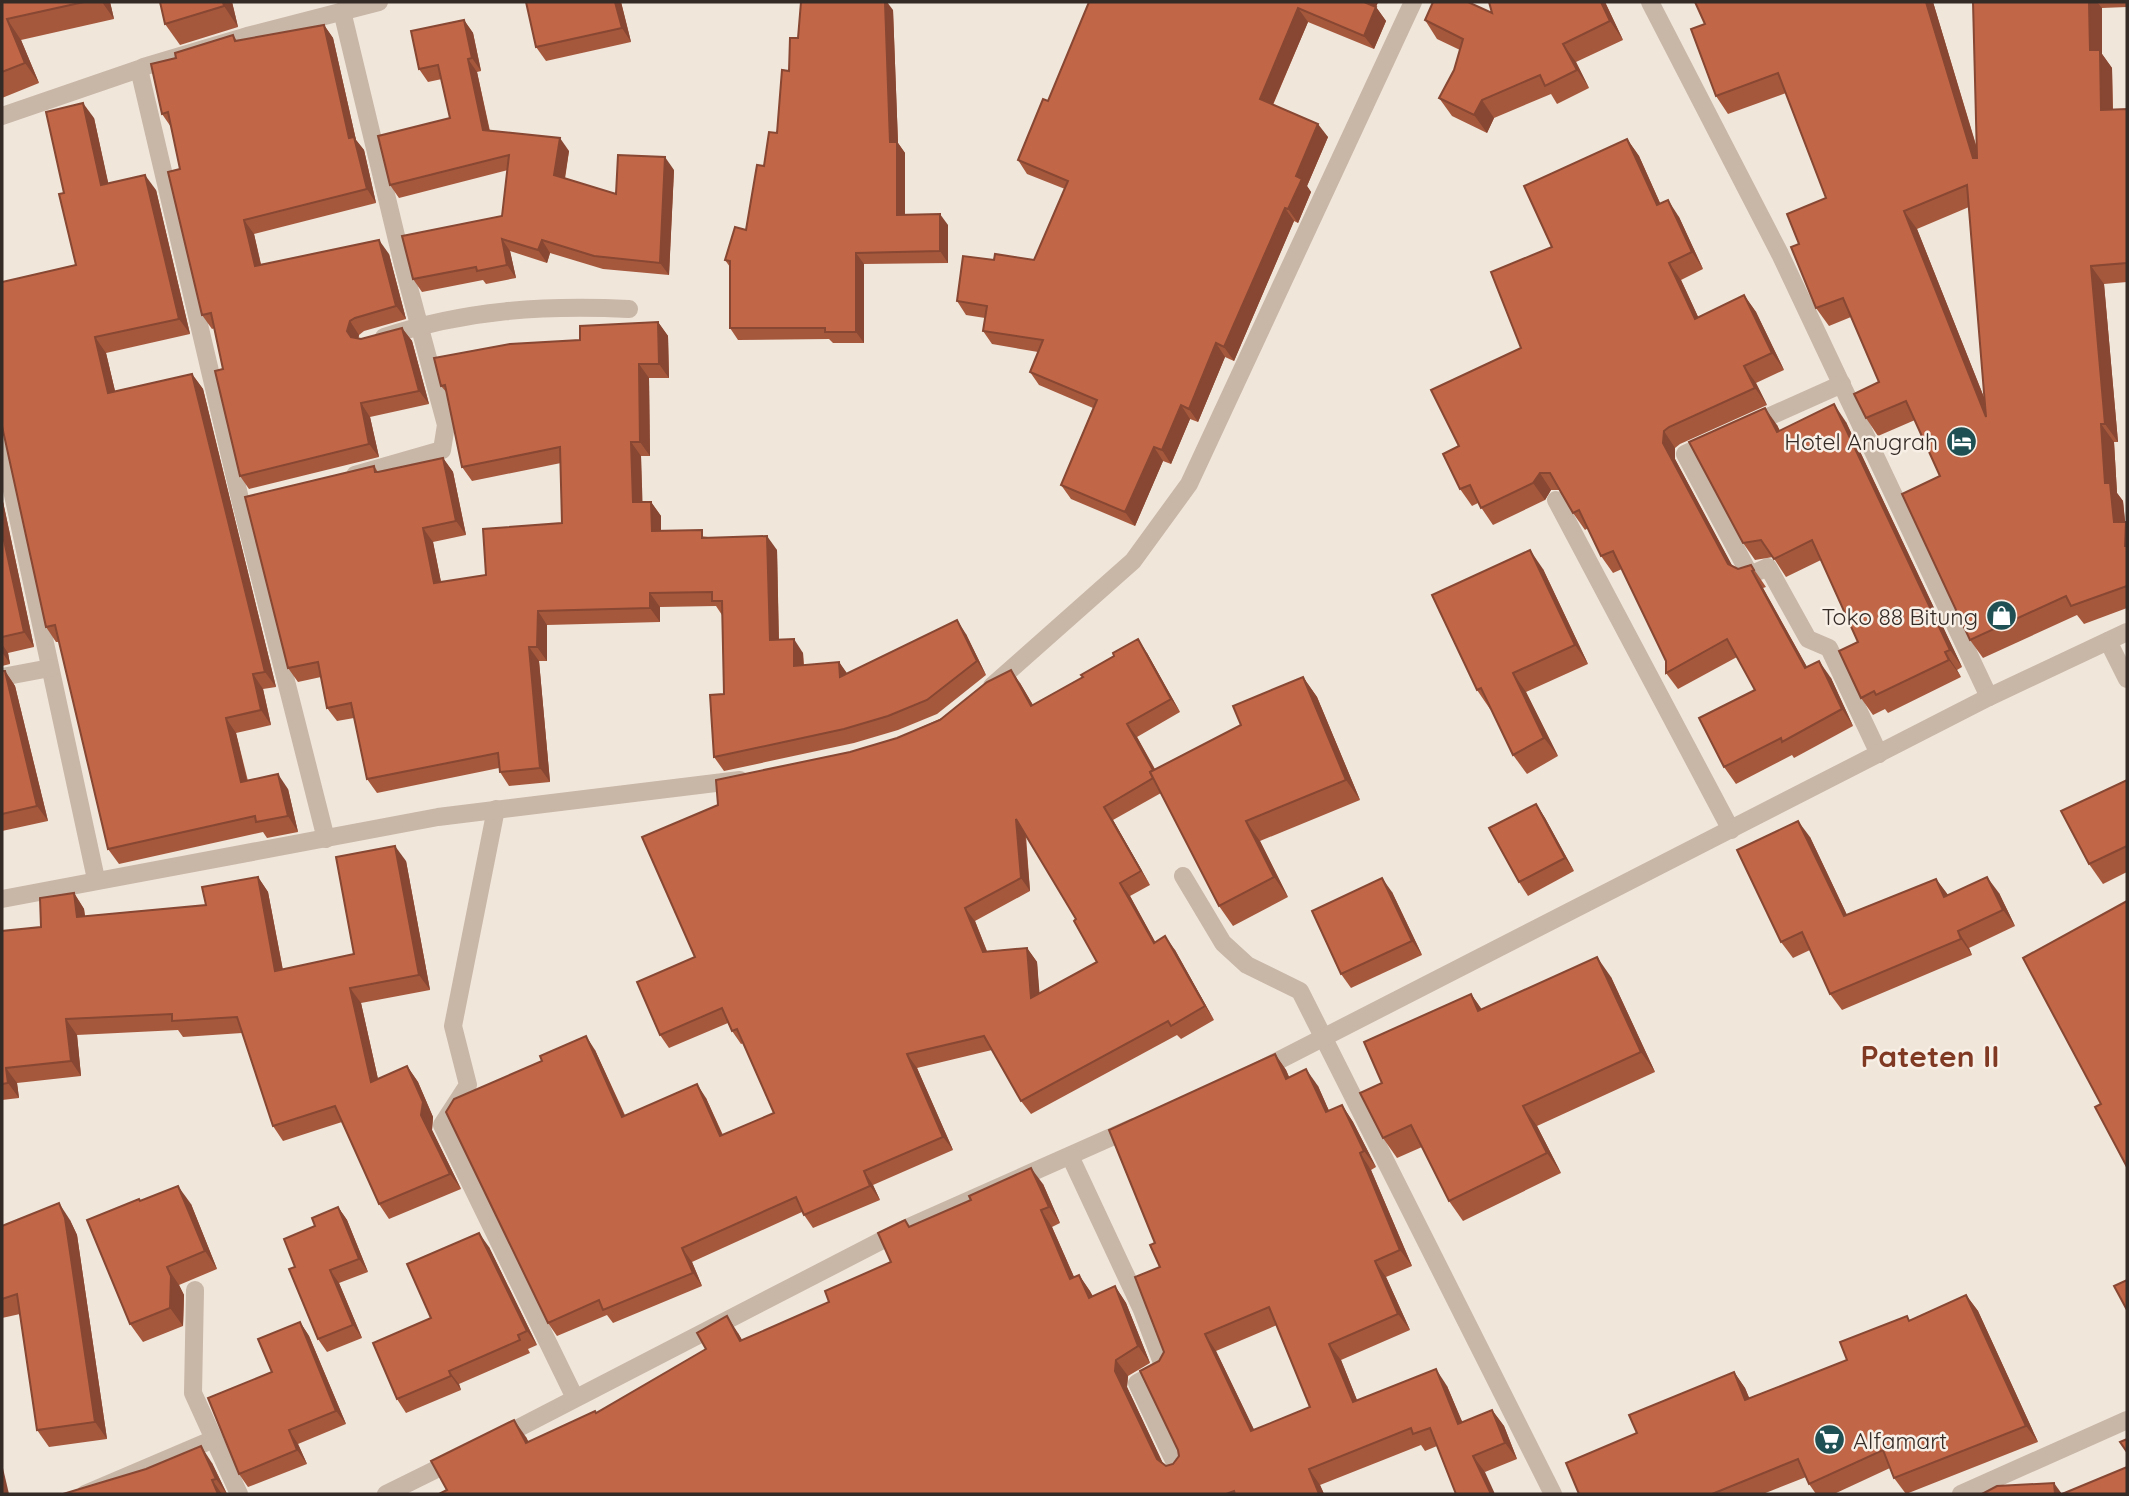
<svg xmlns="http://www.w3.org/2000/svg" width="2129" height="1496" font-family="Quicksand,sans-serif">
<rect width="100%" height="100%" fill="#f0e6da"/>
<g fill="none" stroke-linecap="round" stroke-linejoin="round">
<g stroke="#c8b6a7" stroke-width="18">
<path d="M 1650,2 L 1780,254 L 1989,697"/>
<path d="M 342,11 L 403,265 L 446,425 L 442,450 L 355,475"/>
<path d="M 143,67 L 247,36 L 379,2"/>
<path d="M 2,116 L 139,69 L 241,503 L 326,839"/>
<path d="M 384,337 C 465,310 544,305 629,309"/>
<path d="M 1748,426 L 1842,384"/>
<path d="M 1713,441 L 1685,454 L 1750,575 L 1768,567 L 1808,639 L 1829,648 L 1879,754"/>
<path d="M 2,444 L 96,879"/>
<path d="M 1556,500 L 1731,830"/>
<path d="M 2108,641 L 2127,679"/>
<path d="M 2,677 L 50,668"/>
<path d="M 992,686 L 1133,561 L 1189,484 L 1413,2"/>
<path d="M 496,809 L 453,1026 L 468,1085 L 442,1125 L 575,1398"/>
<path d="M 1183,876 L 1223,943 L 1247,965 L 1300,991 L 1553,1494"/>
<path d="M 2,899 L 438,817 L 740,780"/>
<path d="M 1258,1071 L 1989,697 L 2127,632"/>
<path d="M 1070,1156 L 1142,1310 L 1164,1368 L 1137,1383 L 1179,1471"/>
<path d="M 195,1290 L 193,1393 L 239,1494"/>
<path d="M 499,1438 L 900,1231 L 1134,1127"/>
<path d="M 85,1494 L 214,1439"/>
<path d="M 386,1494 L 455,1460"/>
</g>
<path stroke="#c8b6a7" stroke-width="18" d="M 1961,1494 L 2127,1420"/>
</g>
<g fill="#a6583d" fill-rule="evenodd">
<path d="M 2,2 L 110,2 L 114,19 L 21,40 L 39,83 L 2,98 Z"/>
<path d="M 232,2 L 238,27 L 180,45 L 165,24 Z"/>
<path d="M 621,2 L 631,42 L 546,61 L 536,47 Z"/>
<path d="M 1089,2 L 1378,2 L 1376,7 L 1386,21 L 1374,49 L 1308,22 L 1273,105 L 1328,137 L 1307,186 L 1311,192 L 1298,223 L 1294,221 L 1234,361 L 1225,357 L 1198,422 L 1190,419 L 1171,464 L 1163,461 L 1135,526 L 1071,499 L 1061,485 L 1093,408 L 1039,385 L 1030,372 L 1038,352 L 992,344 L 983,331 L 985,318 L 966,315 L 957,301 L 994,260 L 1034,260 L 1065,189 L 1027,174 L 1018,160 L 1048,101 Z"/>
<path d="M 1489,2 L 1605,2 L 1623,40 L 1576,62 L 1589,88 L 1557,104 L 1551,94 L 1494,118 L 1487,133 L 1452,116 L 1439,98 L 1454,70 L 1460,50 L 1437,39 L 1425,20 L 1492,13 Z"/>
<path d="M 1933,2 L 1977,148 L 1973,2 L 2127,2 L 2127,7 L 2102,8 L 2102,54 L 2112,68 L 2113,110 L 2127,109 L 2127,282 L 2104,284 L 2118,442 L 2114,442 L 2117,493 L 2123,501 L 2125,522 L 2127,524 L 2127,608 L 2084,624 L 2077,615 L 1983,658 L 1970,640 L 1940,476 L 1915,420 L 1878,436 L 1866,418 L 1879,382 L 1851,317 L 1829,326 L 1816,308 L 1799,244 L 1826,198 L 1786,93 L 1728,114 L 1716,96 L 1705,24 ZM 1969,207 L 1985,400 L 1917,229 Z"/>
<path d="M 893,10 L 898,143 L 905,153 L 905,215 L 948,225 L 948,263 L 864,264 L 864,343 L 833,343 L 829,339 L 738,340 L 730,328 L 730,267 L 725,260 L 746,230 L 777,133 L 789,71 L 798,38 Z"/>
<path d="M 464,20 L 473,33 L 481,71 L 477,72 L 490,131 L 569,151 L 565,179 L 616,194 L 674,170 L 669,275 L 603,269 L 550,253 L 547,263 L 510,251 L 516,278 L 486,284 L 483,280 L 422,292 L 413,279 L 502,216 L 508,170 L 399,198 L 390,185 L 450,118 L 442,79 L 428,82 L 419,69 Z"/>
<path d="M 324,25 L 333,38 L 356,140 L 364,150 L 376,203 L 254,234 L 261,264 L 389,254 L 406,319 L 364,331 L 359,335 L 358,339 L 361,339 L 402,328 L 412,341 L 429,404 L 370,417 L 379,457 L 249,489 L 240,476 L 223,369 L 215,328 L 212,329 L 202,315 L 180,169 L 171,127 L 162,114 L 176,58 L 233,35 L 237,41 Z"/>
<path d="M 94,118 L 108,183 L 156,190 L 190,334 L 106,353 L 115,391 L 192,374 L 203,389 L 276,687 L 263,689 L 271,725 L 236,733 L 248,781 L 288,789 L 298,832 L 267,838 L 263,832 L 119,864 L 108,849 L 59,642 L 56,642 L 46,627 L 4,433 L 2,433 L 2,282 L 76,265 L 64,193 Z"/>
<path d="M 1627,139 L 1639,156 L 1660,203 L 1679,217 L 1703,269 L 1681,280 L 1698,317 L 1744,295 L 1756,312 L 1784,370 L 1756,383 L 1767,405 L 1680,444 L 1675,448 L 1675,459 L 1732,566 L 1738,569 L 1751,565 L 1766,587 L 1763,588 L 1807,667 L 1831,678 L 1853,726 L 1794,758 L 1792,755 L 1736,784 L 1724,767 L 1755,690 L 1737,657 L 1678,689 L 1666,673 L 1666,661 L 1622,569 L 1613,573 L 1601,556 L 1588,528 L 1585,530 L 1573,513 L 1559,490 L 1551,490 L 1545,500 L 1493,525 L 1478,503 L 1472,506 L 1460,489 L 1459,446 L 1521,348 L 1552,247 Z"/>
<path d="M 658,322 L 668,336 L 669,378 L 649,378 L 650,456 L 641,456 L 642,502 L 651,502 L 661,516 L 661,531 L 708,537 L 777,550 L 779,640 L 803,653 L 804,665 L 839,662 L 847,674 L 966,634 L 986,675 L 937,714 L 898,730 L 854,743 L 724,771 L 714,757 L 724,694 L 722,615 L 716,606 L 660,607 L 660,622 L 547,625 L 547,661 L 539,661 L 550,782 L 509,786 L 500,772 L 499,768 L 377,793 L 367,779 L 354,718 L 337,721 L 327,708 L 321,677 L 298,682 L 288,668 L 374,466 L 378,472 L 443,458 L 453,472 L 466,535 L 433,542 L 441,582 L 486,575 L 562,523 L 561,463 L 472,481 L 462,467 L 447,393 L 441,386 L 580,340 Z"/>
<path d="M 1846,422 L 1962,667 L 1957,670 L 1961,677 L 1888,713 L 1885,709 L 1873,715 L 1861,698 L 1858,642 L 1821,560 L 1786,577 L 1773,557 L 1755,560 L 1743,543 L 1777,425 L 1780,431 Z"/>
<path d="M 2,497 L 34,647 L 8,653 L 10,664 L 2,666 Z"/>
<path d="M 1543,569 L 1588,664 L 1526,692 L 1558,756 L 1527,774 L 1513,755 L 1491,709 L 1490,709 L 1477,690 Z"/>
<path d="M 1147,653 L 1180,712 L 1137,737 L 1155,769 L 1241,725 L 1303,677 L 1317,697 L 1360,800 L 1260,841 L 1288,897 L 1233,926 L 1219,906 L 1161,793 L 1113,820 L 1150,885 L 1130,896 L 1155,942 L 1175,950 L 1214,1020 L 1181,1039 L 1177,1035 L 1031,1114 L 1021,1101 L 992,1050 L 917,1068 L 953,1150 L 873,1185 L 880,1200 L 813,1228 L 802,1212 L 692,1262 L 702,1286 L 613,1323 L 607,1315 L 557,1336 L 548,1323 L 542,1061 L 595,1050 L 625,1115 L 706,1098 L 723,1135 L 774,1113 L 744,1043 L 741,1044 L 732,1031 L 728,1023 L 669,1048 L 660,1035 L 695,957 L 850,752 L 897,738 L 1020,683 L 1033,705 ZM 1026,835 L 1076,919 L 1097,962 L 1039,993 L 1037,962 L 1027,948 L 987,951 L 975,921 L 1030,891 Z"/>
<path d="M 2,671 L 5,671 L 15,686 L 48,821 L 2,831 Z"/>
<path d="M 2127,780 L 2127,872 L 2103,884 L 2089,864 Z"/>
<path d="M 1536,804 L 1545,818 L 1574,871 L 1528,896 L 1519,882 Z"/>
<path d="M 1810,837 L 1847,915 L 1936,879 L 1948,895 L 1999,893 L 2015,926 L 1969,948 L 1972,955 L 1842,1010 L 1830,994 L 1810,950 L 1793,958 L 1781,942 Z"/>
<path d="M 406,861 L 430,990 L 361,1003 L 378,1079 L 407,1066 L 418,1082 L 433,1117 L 432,1130 L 461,1189 L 389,1219 L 379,1204 L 342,1122 L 283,1141 L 273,1126 L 242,1033 L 183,1037 L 178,1030 L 77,1035 L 81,1076 L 17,1083 L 19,1098 L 2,1100 L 2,931 L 41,927 L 74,893 L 84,909 L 85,916 L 206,905 L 258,877 L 268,892 L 283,970 L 354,954 Z"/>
<path d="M 1392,892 L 1422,955 L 1351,988 L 1341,974 Z"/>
<path d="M 1611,977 L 1655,1072 L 1537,1126 L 1561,1173 L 1463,1221 L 1449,1201 L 1422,1147 L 1397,1158 L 1383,1138 L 1382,1083 L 1471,994 L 1482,1010 Z"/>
<path d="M 1275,1054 L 1286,1070 L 1289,1077 L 1318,1086 L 1329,1111 L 1342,1105 L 1353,1122 L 1376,1167 L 1371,1170 L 1412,1266 L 1386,1277 L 1410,1330 L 1341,1360 L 1357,1400 L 1447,1386 L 1462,1422 L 1492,1410 L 1504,1426 L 1517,1459 L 1485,1472 L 1437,1446 L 1425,1451 L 1421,1445 L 1320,1485 L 1324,1494 L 440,1494 L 526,1437 L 528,1442 L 597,1413 L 738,1333 L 742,1340 L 829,1302 L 891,1262 L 905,1220 L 910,1227 L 1043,1184 L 1060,1223 L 1052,1227 L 1074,1277 L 1079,1275 L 1093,1296 L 1115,1286 L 1126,1303 L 1150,1363 L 1128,1376 L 1127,1387 L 1163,1464 L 1166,1466 L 1173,1464 L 1179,1456 L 1159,1361 L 1164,1352 L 1160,1267 L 1155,1243 ZM 1277,1325 L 1310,1407 L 1254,1430 L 1216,1351 Z"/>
<path d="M 140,1201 L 191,1204 L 217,1269 L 179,1285 L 184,1295 L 183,1326 L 143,1342 L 130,1324 Z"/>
<path d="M 338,1207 L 347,1220 L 368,1272 L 339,1283 L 362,1338 L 327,1352 L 318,1339 L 315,1226 Z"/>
<path d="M 70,1220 L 77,1235 L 107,1439 L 49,1447 L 37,1430 L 20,1314 L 2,1318 L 2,1226 Z"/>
<path d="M 489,1247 L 537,1345 L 528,1349 L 530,1353 L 459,1384 L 461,1390 L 406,1413 L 397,1399 L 431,1318 Z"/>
<path d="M 1966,1295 L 1978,1311 L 2038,1442 L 1906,1494 L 1894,1478 L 1890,1468 L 1834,1494 L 1816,1494 L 1809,1484 L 1806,1477 L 1763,1494 L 1579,1494 L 1637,1433 L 1734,1372 L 1745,1388 L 1749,1398 L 1847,1360 L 1910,1320 Z"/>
<path d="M 300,1322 L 309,1336 L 346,1424 L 298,1444 L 307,1464 L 248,1487 L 239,1474 L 272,1372 Z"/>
<path d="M 212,1463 L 227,1494 L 63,1494 Z"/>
</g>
<g fill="#874732">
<path d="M 102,2 L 110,2 L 114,19 Z"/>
<path d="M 223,2 L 232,2 L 238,27 L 224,6 Z"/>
<path d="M 615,2 L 621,2 L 631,42 L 622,28 Z"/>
<path d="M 885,2 L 887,2 L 893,10 L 898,143 L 905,153 L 905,226 L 897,215 L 890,142 Z"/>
<path d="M 1363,2 L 1378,2 L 1373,15 Z"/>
<path d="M 1601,2 L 1605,2 L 1623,40 L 1610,21 Z"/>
<path d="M 1926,2 L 1933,2 L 1985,176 L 1973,158 Z"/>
<path d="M 2089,2 L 2097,2 L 2102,8 L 2102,54 L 2112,68 L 2113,128 L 2101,110 L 2090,50 Z"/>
<path d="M 1376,7 L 1386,21 L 1374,49 L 1364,36 Z"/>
<path d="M 1298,8 L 1308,22 L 1269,113 L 1260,99 Z"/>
<path d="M 7,19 L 21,40 L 39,83 L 25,63 Z"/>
<path d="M 464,20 L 473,33 L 481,71 L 472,58 Z"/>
<path d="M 324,25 L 333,38 L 356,140 L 364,150 L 376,203 L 367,189 L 349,138 Z"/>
<path d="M 1563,44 L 1576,62 L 1589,88 L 1577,70 Z"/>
<path d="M 468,59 L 477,72 L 492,143 L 483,130 Z"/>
<path d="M 1482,100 L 1494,118 L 1487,133 L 1474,115 Z"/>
<path d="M 83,103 L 94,118 L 112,200 L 101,185 Z"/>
<path d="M 1318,124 L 1328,137 L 1307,186 L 1311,192 L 1298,223 L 1288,209 L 1296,176 Z"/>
<path d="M 560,138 L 569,151 L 563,188 L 554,175 Z"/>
<path d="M 1627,139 L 1639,156 L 1668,221 L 1657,205 Z"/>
<path d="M 665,157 L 674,170 L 669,275 L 660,263 Z"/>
<path d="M 145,175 L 156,190 L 190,334 L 179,319 Z"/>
<path d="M 1668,200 L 1679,217 L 1703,269 L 1692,252 Z"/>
<path d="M 1285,208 L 1294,221 L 1234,361 L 1224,347 Z"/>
<path d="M 1904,211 L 1917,229 L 1999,435 L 1986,417 Z"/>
<path d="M 940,214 L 948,225 L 948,263 L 940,251 Z"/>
<path d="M 244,220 L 254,234 L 264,279 L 255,266 Z"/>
<path d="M 502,239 L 510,251 L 516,278 L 507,265 Z"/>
<path d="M 379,240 L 389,254 L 406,319 L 396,306 Z"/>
<path d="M 542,240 L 550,253 L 547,263 L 538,250 Z"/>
<path d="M 856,253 L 864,264 L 864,343 L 856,332 Z"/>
<path d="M 1669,263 L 1681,280 L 1707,336 L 1695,319 Z"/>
<path d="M 2091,266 L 2104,284 L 2118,442 L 2105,424 Z"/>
<path d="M 1744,295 L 1756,312 L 1784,370 L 1772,353 Z"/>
<path d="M 350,321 L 359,335 L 357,345 L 347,331 Z"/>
<path d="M 658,322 L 668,336 L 669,378 L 659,364 Z"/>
<path d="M 402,328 L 412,341 L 429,404 L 419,391 Z"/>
<path d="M 95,337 L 106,353 L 119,408 L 108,393 Z"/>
<path d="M 1216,343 L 1225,357 L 1198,422 L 1189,409 Z"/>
<path d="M 639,364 L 649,378 L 650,456 L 640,442 Z"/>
<path d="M 1744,366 L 1756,383 L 1767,405 L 1755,388 Z"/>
<path d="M 192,374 L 203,389 L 276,687 L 265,672 Z"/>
<path d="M 361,403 L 370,417 L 379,457 L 369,444 Z"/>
<path d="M 1834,404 L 1846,422 L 1962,667 L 1950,650 Z"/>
<path d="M 1181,405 L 1190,419 L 1171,464 L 1162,450 Z"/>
<path d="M 1765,408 L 1777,425 L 1789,450 L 1777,432 Z"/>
<path d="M 2101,424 L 2114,442 L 2117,493 L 2123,501 L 2126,530 L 2126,522 L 2127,524 L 2127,549 L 2114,522 L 2105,483 Z"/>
<path d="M 1664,431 L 1675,448 L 1675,459 L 1740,580 L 1728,564 L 1663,443 Z"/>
<path d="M 631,442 L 641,456 L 643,516 L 633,502 Z"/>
<path d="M 1154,447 L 1163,461 L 1135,526 L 1125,512 Z"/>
<path d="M 443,458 L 453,472 L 466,535 L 456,521 Z"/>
<path d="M 1540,473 L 1551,490 L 1545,500 L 1533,483 Z"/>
<path d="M 2,497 L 34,647 L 24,632 L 2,531 Z"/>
<path d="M 651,502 L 661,516 L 661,545 L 652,531 Z"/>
<path d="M 423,528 L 433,542 L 444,597 L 434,583 Z"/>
<path d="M 767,536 L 777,550 L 779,654 L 770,640 Z"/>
<path d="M 1530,550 L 1543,569 L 1588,664 L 1575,645 Z"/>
<path d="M 1752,571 L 1763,588 L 1817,685 L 1805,668 Z"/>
<path d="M 650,593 L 660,607 L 660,622 L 650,608 Z"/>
<path d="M 538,611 L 547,625 L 547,661 L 537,647 Z"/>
<path d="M 957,620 L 966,634 L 986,675 L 977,661 Z"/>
<path d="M 794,639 L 803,653 L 804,680 L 794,666 Z"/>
<path d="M 1138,639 L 1147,653 L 1180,712 L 1171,699 Z"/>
<path d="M 2,644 L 8,653 L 10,664 L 2,652 Z"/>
<path d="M 529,647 L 539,661 L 550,782 L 540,768 Z"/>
<path d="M 1945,652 L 1957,670 L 1961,677 L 1949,660 Z"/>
<path d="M 1819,661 L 1831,678 L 1853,726 L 1842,709 Z"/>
<path d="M 839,662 L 849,676 L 840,677 Z"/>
<path d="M 1011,670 L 1020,683 L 1041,719 L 1031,706 Z"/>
<path d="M 5,671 L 15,686 L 48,821 L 37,806 Z"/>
<path d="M 1513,673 L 1526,692 L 1558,756 L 1544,738 Z"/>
<path d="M 253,674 L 263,689 L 271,725 L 261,710 Z"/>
<path d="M 1303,677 L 1317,697 L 1360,800 L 1346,780 Z"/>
<path d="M 226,718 L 236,733 L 251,798 L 241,782 Z"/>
<path d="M 1127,724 L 1137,737 L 1166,790 L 1157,776 Z"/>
<path d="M 278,774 L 288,789 L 298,832 L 288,816 Z"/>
<path d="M 1536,804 L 1545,818 L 1574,871 L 1565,858 Z"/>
<path d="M 1104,807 L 1113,820 L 1150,885 L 1141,871 Z"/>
<path d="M 1016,819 L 1025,833 L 1030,891 L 1021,878 Z"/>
<path d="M 1246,821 L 1260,841 L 1288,897 L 1274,877 Z"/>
<path d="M 1798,821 L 1810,837 L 1855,932 L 1844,916 Z"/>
<path d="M 395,846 L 406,861 L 430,990 L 419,975 Z"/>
<path d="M 258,877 L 268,892 L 286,987 L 275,971 Z"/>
<path d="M 1987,877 L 1999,893 L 2015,926 L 2003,910 Z"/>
<path d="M 1382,878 L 1392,892 L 1422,955 L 1412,941 Z"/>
<path d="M 1936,879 L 1948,895 L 1944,897 Z"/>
<path d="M 1120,883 L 1130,896 L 1163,956 L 1154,943 Z"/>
<path d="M 74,893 L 84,909 L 87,932 L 77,917 Z"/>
<path d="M 965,908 L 975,921 L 992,965 L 983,952 Z"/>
<path d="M 1958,931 L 1969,948 L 1972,955 L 1961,939 Z"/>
<path d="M 1165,936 L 1175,950 L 1214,1020 L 1205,1006 Z"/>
<path d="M 1027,948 L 1037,962 L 1041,1011 L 1031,998 Z"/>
<path d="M 1597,957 L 1611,977 L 1655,1072 L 1641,1052 Z"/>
<path d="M 350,988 L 361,1003 L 382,1097 L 371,1082 Z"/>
<path d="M 1471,994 L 1485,1014 L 1478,1011 Z"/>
<path d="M 66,1019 L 77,1035 L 81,1076 L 71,1061 Z"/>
<path d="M 586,1036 L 595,1050 L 631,1130 L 622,1117 Z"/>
<path d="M 907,1054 L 917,1068 L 953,1150 L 943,1137 Z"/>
<path d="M 1275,1054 L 1286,1070 L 1297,1095 L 1286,1079 Z"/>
<path d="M 407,1066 L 418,1082 L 433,1117 L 432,1130 L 461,1189 L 450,1174 L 421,1115 Z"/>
<path d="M 6,1068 L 17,1083 L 19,1098 L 8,1083 Z"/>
<path d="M 1306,1069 L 1318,1086 L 1337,1129 L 1326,1112 Z"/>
<path d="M 697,1084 L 706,1098 L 729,1150 L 720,1136 Z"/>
<path d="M 1342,1105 L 1353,1122 L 1376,1167 L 1364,1151 Z"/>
<path d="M 1523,1106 L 1537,1126 L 1561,1173 L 1547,1153 Z"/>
<path d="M 1360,1153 L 1371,1170 L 1412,1266 L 1400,1250 Z"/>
<path d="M 1031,1168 L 1043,1184 L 1060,1223 L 1049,1207 Z"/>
<path d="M 864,1171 L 873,1185 L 880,1200 L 870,1186 Z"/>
<path d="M 178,1186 L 191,1204 L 217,1269 L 205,1251 Z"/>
<path d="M 59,1203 L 70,1220 L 77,1235 L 107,1439 L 95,1422 Z"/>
<path d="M 338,1207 L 347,1220 L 368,1272 L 359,1259 Z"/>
<path d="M 1041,1210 L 1052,1227 L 1082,1295 L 1070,1279 Z"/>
<path d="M 479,1233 L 489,1247 L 537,1345 L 527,1331 Z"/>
<path d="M 682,1248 L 692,1262 L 702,1286 L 693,1273 Z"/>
<path d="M 1375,1261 L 1386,1277 L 1410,1330 L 1398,1314 Z"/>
<path d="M 167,1267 L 179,1285 L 184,1295 L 183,1326 L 170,1308 Z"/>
<path d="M 330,1270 L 339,1283 L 362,1338 L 353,1325 Z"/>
<path d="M 1079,1275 L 1090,1291 L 1101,1314 L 1089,1298 Z"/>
<path d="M 1115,1286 L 1126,1303 L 1150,1363 L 1138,1346 Z"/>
<path d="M 1966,1295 L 1978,1311 L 2038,1442 L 2026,1426 Z"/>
<path d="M 727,1316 L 738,1333 L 752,1357 L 740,1341 Z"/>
<path d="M 300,1322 L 309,1336 L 346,1424 L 336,1411 Z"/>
<path d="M 1205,1334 L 1216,1351 L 1263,1448 L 1251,1431 Z"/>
<path d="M 1329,1344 L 1341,1360 L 1364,1418 L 1353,1402 Z"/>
<path d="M 1116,1360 L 1128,1376 L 1127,1387 L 1169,1476 L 1157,1459 L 1115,1371 Z"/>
<path d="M 1436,1369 L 1447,1386 L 1470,1440 L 1458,1424 Z"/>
<path d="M 449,1371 L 459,1384 L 461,1390 L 451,1376 Z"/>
<path d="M 1734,1372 L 1745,1388 L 1757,1416 L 1745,1400 Z"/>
<path d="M 1492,1410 L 1504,1426 L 1517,1459 L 1505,1443 Z"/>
<path d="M 514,1420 L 526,1437 L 538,1459 L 526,1443 Z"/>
<path d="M 289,1430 L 298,1444 L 307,1464 L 297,1450 Z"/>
<path d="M 201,1446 L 212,1463 L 227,1494 L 216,1479 Z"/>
<path d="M 1473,1456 L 1485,1472 L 1495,1494 L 1491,1494 Z"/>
<path d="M 2,1464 L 9,1494 L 2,1494 Z"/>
<path d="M 1309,1469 L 1320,1485 L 1324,1494 L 1319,1494 Z"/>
<path d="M 212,1480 L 222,1494 L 218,1494 Z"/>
<path d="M 2054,1483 L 2062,1494 L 2055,1494 Z"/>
</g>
<g fill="#c16647" stroke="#874732" stroke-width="2" fill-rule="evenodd">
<path d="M 2,2 L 84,2 L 7,19 L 25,63 L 2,72 Z"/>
<path d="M 160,2 L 223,2 L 224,6 L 165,24 Z"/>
<path d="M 526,2 L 615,2 L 622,28 L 536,47 Z"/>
<path d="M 801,2 L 885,2 L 890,142 L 897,142 L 897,215 L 940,214 L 940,251 L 856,253 L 856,332 L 825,332 L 825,328 L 730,328 L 730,261 L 725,260 L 735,227 L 746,230 L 757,165 L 764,166 L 769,132 L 777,133 L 782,70 L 789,71 L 790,38 L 798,38 Z"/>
<path d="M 1089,2 L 1364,2 L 1376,7 L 1364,36 L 1298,8 L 1260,99 L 1318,124 L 1296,176 L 1302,179 L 1288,209 L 1285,208 L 1224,347 L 1216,343 L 1189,409 L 1181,405 L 1162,450 L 1154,447 L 1125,512 L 1061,485 L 1097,400 L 1030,372 L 1043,340 L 983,331 L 987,306 L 957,301 L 963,256 L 994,260 L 995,254 L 1034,260 L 1068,181 L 1018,160 L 1043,99 L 1048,101 Z"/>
<path d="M 1433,2 L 1468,2 L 1492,13 L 1489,2 L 1601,2 L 1610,21 L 1563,44 L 1577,70 L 1545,86 L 1540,75 L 1482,100 L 1474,115 L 1439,98 L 1454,70 L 1463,39 L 1425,20 Z"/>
<path d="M 1695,2 L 1926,2 L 1973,158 L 1977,158 L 1973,2 L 2089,2 L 2090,50 L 2100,50 L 2101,110 L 2127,109 L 2127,263 L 2091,266 L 2105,424 L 2101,424 L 2105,483 L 2110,483 L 2114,522 L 2126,522 L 2125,546 L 2127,546 L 2127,586 L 2071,606 L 2066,596 L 1970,640 L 1902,494 L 1940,476 L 1906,401 L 1866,418 L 1854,394 L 1879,382 L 1843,298 L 1816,308 L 1791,247 L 1799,244 L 1787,214 L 1826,198 L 1778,73 L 1716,96 L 1691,29 L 1705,24 ZM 1967,185 L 1986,417 L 1904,211 Z"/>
<path d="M 464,20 L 472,58 L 468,59 L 483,130 L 560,138 L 554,175 L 616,194 L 618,155 L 665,157 L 660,263 L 594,256 L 542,240 L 538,250 L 502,239 L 507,265 L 477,271 L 476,267 L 413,279 L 402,236 L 502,216 L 509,155 L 390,185 L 378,136 L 450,118 L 438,65 L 419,69 L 411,31 Z"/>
<path d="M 324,25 L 349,138 L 354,137 L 367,189 L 244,220 L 255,266 L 379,240 L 396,306 L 355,318 L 350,321 L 347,331 L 351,337 L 361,339 L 402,328 L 419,391 L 361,403 L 369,444 L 240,476 L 215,371 L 223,369 L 211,313 L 202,315 L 168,172 L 180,169 L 168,112 L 162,114 L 151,64 L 176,58 L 175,53 L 233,35 L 235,41 Z"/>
<path d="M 83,103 L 101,185 L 145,175 L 179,319 L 95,337 L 108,393 L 192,374 L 265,672 L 253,674 L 261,710 L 226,718 L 241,782 L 278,774 L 288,816 L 256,822 L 255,816 L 108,849 L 55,625 L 46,627 L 2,426 L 2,282 L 76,265 L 59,194 L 64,193 L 46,112 Z"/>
<path d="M 1627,139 L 1657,205 L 1668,200 L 1692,252 L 1669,263 L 1695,319 L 1744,295 L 1772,353 L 1744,366 L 1755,388 L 1669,427 L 1664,431 L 1663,443 L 1728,564 L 1738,569 L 1751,565 L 1754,570 L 1752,571 L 1805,668 L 1819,661 L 1842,709 L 1782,742 L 1781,738 L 1724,767 L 1699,718 L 1755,690 L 1727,639 L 1666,673 L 1666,661 L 1613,551 L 1601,556 L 1579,510 L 1573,513 L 1550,473 L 1540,473 L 1533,483 L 1481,508 L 1470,485 L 1460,489 L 1443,454 L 1459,446 L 1431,390 L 1521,348 L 1491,272 L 1552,247 L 1524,186 Z"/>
<path d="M 658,322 L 659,364 L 639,364 L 640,442 L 631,442 L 633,502 L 651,502 L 652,531 L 702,530 L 702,538 L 767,536 L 770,640 L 794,639 L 794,666 L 839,662 L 840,677 L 957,620 L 977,661 L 927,700 L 888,716 L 844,729 L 714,757 L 710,695 L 724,694 L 722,601 L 712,601 L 712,592 L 650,593 L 650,608 L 538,611 L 537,647 L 529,647 L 540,768 L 500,772 L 498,753 L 367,779 L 351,703 L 327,708 L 318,662 L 288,668 L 245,497 L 374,466 L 375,472 L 378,472 L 443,458 L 456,521 L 423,528 L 434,583 L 486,575 L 483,529 L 562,523 L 560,447 L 462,467 L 445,385 L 441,386 L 434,358 L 510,344 L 580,340 L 580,326 Z"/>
<path d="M 1834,404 L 1950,650 L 1945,652 L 1949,660 L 1876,695 L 1874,691 L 1861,698 L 1839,651 L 1858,642 L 1812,540 L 1774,559 L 1761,540 L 1743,543 L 1689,442 L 1765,408 L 1777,432 Z"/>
<path d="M 2,531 L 24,632 L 2,637 Z"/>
<path d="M 1530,550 L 1575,645 L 1513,673 L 1544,738 L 1513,755 L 1481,688 L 1477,690 L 1432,595 Z"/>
<path d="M 1138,639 L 1171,699 L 1127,724 L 1153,770 L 1150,772 L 1153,778 L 1104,807 L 1141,871 L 1120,883 L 1154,943 L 1165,936 L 1205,1006 L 1171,1026 L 1168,1021 L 1021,1101 L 984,1036 L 907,1054 L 943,1137 L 864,1171 L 870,1186 L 804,1215 L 796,1197 L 682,1248 L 693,1273 L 603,1310 L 599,1300 L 548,1323 L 446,1112 L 454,1099 L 542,1061 L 540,1056 L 586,1036 L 622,1117 L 697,1084 L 720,1136 L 774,1113 L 737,1029 L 732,1031 L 722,1008 L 660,1035 L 637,982 L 695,957 L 642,837 L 718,805 L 716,780 L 850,752 L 897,738 L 940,720 L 987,682 L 1011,670 L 1031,706 L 1083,677 L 1081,675 L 1114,656 L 1113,653 ZM 1016,819 L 1076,919 L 1074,921 L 1097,962 L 1031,998 L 1027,948 L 983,952 L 965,908 L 1021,878 Z"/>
<path d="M 2,671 L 5,671 L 37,806 L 2,814 Z"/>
<path d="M 1303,677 L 1346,780 L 1246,821 L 1274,877 L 1219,906 L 1150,772 L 1241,725 L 1233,706 Z"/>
<path d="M 2127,780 L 2127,846 L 2089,864 L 2061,811 Z"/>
<path d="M 1536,804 L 1565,858 L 1519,882 L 1489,828 Z"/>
<path d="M 1798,821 L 1844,916 L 1936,879 L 1944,897 L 1987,877 L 2003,910 L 1958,931 L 1961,939 L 1830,994 L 1802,932 L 1781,942 L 1737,850 Z"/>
<path d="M 395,846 L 419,975 L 350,988 L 371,1082 L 407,1066 L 423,1102 L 421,1115 L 450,1174 L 379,1204 L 335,1106 L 273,1126 L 237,1017 L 172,1021 L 172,1014 L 66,1019 L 71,1061 L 6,1068 L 8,1083 L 2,1084 L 2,931 L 41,927 L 40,898 L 74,893 L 77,917 L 206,905 L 202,887 L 258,877 L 275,971 L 354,954 L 336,857 Z"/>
<path d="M 1382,878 L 1412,941 L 1341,974 L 1312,911 Z"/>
<path d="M 2127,901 L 2127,1167 L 2095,1107 L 2101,1104 L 2023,958 Z"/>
<path d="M 1597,957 L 1641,1052 L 1523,1106 L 1547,1153 L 1449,1201 L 1411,1125 L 1383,1138 L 1360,1093 L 1382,1083 L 1364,1042 L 1471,994 L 1478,1011 Z"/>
<path d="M 1275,1054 L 1286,1079 L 1306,1069 L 1326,1112 L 1342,1105 L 1364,1151 L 1360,1153 L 1400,1250 L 1375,1261 L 1398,1314 L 1329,1344 L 1353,1402 L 1436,1369 L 1458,1424 L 1492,1410 L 1505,1443 L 1473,1456 L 1491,1494 L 1456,1494 L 1430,1428 L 1413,1434 L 1411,1428 L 1309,1469 L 1319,1494 L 1235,1494 L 1234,1491 L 1226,1494 L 439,1494 L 447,1490 L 431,1461 L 514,1420 L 526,1443 L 595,1411 L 596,1413 L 706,1349 L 697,1333 L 727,1316 L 740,1341 L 829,1302 L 825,1291 L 891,1262 L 878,1233 L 905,1220 L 909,1227 L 971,1200 L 969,1196 L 1031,1168 L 1049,1207 L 1041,1210 L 1070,1279 L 1079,1275 L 1089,1298 L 1115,1286 L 1138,1346 L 1116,1360 L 1115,1371 L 1157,1459 L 1166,1466 L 1173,1464 L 1179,1456 L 1178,1450 L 1140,1371 L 1159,1361 L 1164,1352 L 1135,1277 L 1160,1267 L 1150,1245 L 1155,1243 L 1109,1130 ZM 1269,1307 L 1310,1407 L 1251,1431 L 1205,1334 Z"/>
<path d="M 178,1186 L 205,1251 L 167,1267 L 171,1276 L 170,1308 L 130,1324 L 87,1220 L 139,1199 L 140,1201 Z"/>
<path d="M 59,1203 L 65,1218 L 95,1422 L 37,1430 L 17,1294 L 2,1299 L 2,1226 Z"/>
<path d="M 338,1207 L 359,1259 L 330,1270 L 353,1325 L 318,1339 L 289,1269 L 295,1267 L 284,1239 L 315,1226 L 312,1218 Z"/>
<path d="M 479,1233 L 527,1331 L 518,1335 L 520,1340 L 449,1371 L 451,1376 L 397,1399 L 373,1343 L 431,1318 L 407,1264 Z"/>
<path d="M 2127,1280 L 2127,1310 L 2114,1286 Z"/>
<path d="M 1966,1295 L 2026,1426 L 1894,1478 L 1883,1450 L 1809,1484 L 1798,1459 L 1712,1494 L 1579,1494 L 1566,1463 L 1637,1433 L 1629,1415 L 1734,1372 L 1745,1400 L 1847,1360 L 1840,1342 L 1907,1316 L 1909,1321 Z"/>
<path d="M 300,1322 L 336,1411 L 289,1430 L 297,1450 L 239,1474 L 208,1398 L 272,1372 L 258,1339 Z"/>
<path d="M 2127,1439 L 2127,1452 L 2120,1442 Z"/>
<path d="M 201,1446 L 216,1479 L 212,1480 L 218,1494 L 63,1494 L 146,1469 Z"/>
<path d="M 2127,1467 L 2127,1494 L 2062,1494 Z"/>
<path d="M 2054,1483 L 2055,1494 L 1982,1494 L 1997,1486 Z"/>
</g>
<defs>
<symbol id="hotel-disc" viewBox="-11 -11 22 22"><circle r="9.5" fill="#1e5054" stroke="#f8f0e6"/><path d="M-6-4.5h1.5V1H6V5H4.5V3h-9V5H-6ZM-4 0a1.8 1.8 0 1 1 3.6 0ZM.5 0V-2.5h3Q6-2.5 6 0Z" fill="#fff"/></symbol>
<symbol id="shop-disc" viewBox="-11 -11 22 22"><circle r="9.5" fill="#1e5054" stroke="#f8f0e6"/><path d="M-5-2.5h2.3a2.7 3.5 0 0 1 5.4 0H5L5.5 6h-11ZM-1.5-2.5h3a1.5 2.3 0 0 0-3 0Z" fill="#fff"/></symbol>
<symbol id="supermarket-disc" viewBox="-11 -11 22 22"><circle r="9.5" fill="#1e5054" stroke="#f8f0e6"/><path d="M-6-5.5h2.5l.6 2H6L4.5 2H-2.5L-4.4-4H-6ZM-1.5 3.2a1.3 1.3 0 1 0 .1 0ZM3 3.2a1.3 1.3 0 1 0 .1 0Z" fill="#fff"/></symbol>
</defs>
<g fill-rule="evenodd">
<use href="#hotel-disc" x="1944" y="424" width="35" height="35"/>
<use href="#shop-disc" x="1984" y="598" width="35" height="35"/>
<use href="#supermarket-disc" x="1812" y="1422" width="35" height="35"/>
</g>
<g text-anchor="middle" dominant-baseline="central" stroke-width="5" stroke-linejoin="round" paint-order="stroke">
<g font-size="23" fill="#342b27" stroke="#f8f0e6" text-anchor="end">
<text x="1938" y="441">Hotel Anugrah</text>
<text x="1978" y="616">Toko 88 Bitung</text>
<text x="1853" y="1440" text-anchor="start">Alfamart</text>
</g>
<g font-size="30" font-weight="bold" fill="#803a24" stroke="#f8f0e6">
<text x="1930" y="1056">Pateten II</text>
</g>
</g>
<rect width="2129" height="1496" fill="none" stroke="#342b27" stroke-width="7"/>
</svg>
